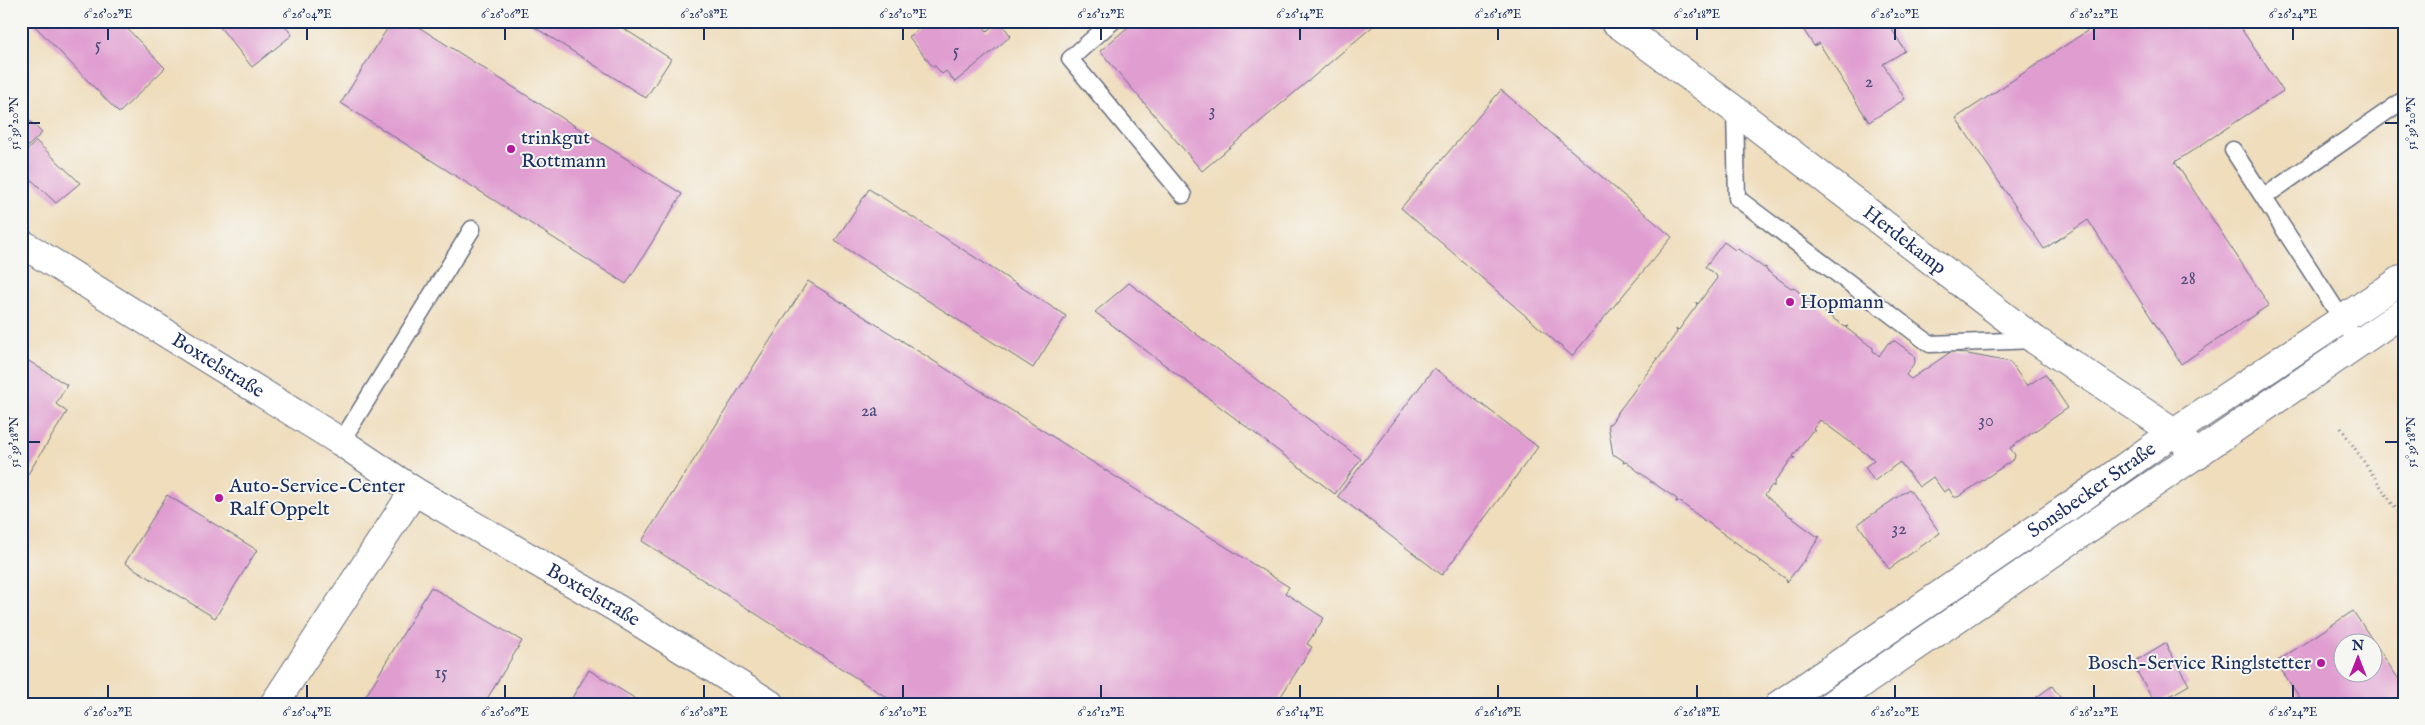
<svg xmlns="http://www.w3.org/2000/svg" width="2425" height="725" font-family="'IM FELL English',serif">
<rect width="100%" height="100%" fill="#f6f6f2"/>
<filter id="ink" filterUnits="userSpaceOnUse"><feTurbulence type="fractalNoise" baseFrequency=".02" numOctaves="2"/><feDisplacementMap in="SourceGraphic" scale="10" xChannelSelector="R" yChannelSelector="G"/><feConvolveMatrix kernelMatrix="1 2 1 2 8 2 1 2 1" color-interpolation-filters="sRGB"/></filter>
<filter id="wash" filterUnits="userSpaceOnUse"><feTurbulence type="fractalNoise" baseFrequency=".0096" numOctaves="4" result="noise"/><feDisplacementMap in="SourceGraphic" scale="20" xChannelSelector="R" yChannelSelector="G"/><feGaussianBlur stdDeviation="1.12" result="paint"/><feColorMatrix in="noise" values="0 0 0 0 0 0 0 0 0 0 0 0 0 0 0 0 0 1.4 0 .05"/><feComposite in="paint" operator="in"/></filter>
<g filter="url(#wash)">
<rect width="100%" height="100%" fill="#efddbc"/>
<g id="blocks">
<g fill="#e09dd0" fill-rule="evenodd">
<path d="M 30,21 L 120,21 L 165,68 L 119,113 Z"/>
<path d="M 215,21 L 281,21 L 292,35 L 252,67 Z"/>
<path d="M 392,21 L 409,21 L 682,194 L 626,284 L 341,103 Z"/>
<path d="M 525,21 L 612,21 L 671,59 L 646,98 Z"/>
<path d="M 929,21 L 979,21 L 987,31 L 999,21 L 1011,36 L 955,82 L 946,71 L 942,74 L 935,66 L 933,67 L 909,37 Z"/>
<path d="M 1135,21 L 1379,21 L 1202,171 L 1100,51 Z"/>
<path d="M 1798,21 L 1887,21 L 1905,51 L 1883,64 L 1905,99 L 1869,122 L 1819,43 L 1814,46 Z"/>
<path d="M 2102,21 L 2236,21 L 2283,91 L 2175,162 L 2269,305 L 2181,364 L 2088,220 L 2044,249 L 1956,118 Z"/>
<path d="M 1501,90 L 1672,237 L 1572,356 L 1401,208 Z"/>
<path d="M 29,120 L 42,133 L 25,149 L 21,146 L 21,127 Z"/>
<path d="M 36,141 L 80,183 L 56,203 L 21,170 L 21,157 Z"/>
<path d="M 869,189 L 1066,316 L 1033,368 L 835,241 Z"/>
<path d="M 1724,242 L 1735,250 L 1738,249 L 1764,268 L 1766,267 L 1766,270 L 1791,288 L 1793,287 L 1818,308 L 1821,307 L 1820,309 L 1845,327 L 1848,326 L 1846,328 L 1873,348 L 1873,351 L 1879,356 L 1888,343 L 1895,341 L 1914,355 L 1915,362 L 1906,375 L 1911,379 L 1952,351 L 2010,362 L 2027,386 L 2045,374 L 2068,408 L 2010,448 L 2015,455 L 2014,459 L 1958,497 L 1954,497 L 1949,489 L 1944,492 L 1933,477 L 1919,487 L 1900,462 L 1874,481 L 1865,467 L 1874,460 L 1872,458 L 1820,420 L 1813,429 L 1815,431 L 1812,431 L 1793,456 L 1795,458 L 1792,458 L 1774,483 L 1774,487 L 1772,485 L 1765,495 L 1791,517 L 1794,517 L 1792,518 L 1818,537 L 1820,536 L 1805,559 L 1805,562 L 1804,560 L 1787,582 L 1786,579 L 1761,561 L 1760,563 L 1759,560 L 1734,541 L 1733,543 L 1732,540 L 1706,521 L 1703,521 L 1704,520 L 1679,501 L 1676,502 L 1677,499 L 1652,482 L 1651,483 L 1651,481 L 1626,462 L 1623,463 L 1624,461 L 1615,455 L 1613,455 L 1608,424 L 1611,423 L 1617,414 L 1616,413 L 1618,412 L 1637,387 L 1637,384 L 1638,385 L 1657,360 L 1656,358 L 1659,358 L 1677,332 L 1676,329 L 1678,331 L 1697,305 L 1696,302 L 1698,304 L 1717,278 L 1716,275 L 1705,267 Z"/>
<path d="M 808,281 L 1289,587 L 1285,593 L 1324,618 L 1307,644 L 1312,647 L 1276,704 L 897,704 L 642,541 Z"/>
<path d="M 1129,283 L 1361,459 L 1335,494 L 1095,312 Z"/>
<path d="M 24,358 L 67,385 L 56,404 L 67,412 L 21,485 L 21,363 Z"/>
<path d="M 1434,368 L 1538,447 L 1442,575 L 1338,496 Z"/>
<path d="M 1909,489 L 1940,533 L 1889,569 L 1858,524 Z"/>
<path d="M 167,495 L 257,550 L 215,618 L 125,563 Z"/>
<path d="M 431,587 L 522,641 L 484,704 L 361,704 Z"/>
<path d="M 2353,611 L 2404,687 L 2404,704 L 2304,704 L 2276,662 ZM 2342,642 L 2372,642 L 2372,672 L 2342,672 Z"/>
<path d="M 2165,643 L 2189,685 L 2156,704 L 2132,663 Z"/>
<path d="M 589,670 L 644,704 L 568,704 Z"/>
<path d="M 2052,686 L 2065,704 L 2027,704 Z"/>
</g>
</g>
</g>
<g filter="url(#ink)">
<use href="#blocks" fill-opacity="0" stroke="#656c7f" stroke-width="1"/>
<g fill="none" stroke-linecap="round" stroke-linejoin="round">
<defs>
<g id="service">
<path d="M 1113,21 L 1070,59 L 1183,195"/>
<path d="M 1735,110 L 1737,198 L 1930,344 L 2035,340"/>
<path d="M 2233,150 L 2358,344"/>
<path d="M 2264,197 L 2402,101"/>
<path d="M 341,442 L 472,229"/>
</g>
<g id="minor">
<path id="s1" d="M 1614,21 L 1735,110 L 2035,340 L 2174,432 L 2198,455"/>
<path id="s2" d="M 21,243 L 341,442 L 414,491 L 618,609 L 770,704"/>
<path d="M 274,704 L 414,491"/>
</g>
<g id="tertiary">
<path id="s3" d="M 1780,704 L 2087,494 L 2174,432 L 2404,278"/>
<path d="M 1832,704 L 2404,312"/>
</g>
</defs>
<use href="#service" stroke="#656c7f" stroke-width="19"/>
<use href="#minor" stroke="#656c7f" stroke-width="30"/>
<use href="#tertiary" stroke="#656c7f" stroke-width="30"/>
<path stroke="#656c7f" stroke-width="3" stroke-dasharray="1 4" stroke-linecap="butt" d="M 2341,428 L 2404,521"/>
<use href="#service" stroke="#fff" stroke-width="16"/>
<use href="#minor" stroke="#fff" stroke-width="28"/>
<use href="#tertiary" stroke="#fff" stroke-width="28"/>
</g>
</g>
<path fill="none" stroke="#1b2f5e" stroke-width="2" d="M 108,28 L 108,40M 307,28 L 307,40M 505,28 L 505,40M 704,28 L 704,40M 903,28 L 903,40M 1101,28 L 1101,40M 1300,28 L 1300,40M 1498,28 L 1498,40M 1697,28 L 1697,40M 1895,28 L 1895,40M 2094,28 L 2094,40M 2293,28 L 2293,40M 28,123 L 40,123M 2385,123 L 2398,123M 28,442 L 40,442M 2385,442 L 2398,442M 108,685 L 108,698M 307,685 L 307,698M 505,685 L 505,698M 704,685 L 704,698M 903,685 L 903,698M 1101,685 L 1101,698M 1300,685 L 1300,698M 1498,685 L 1498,698M 1697,685 L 1697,698M 1895,685 L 1895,698M 2094,685 L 2094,698M 2293,685 L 2293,698"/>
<g fill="#b5179e" stroke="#f6f6f2" stroke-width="2">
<circle cx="511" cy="149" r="5"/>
<circle cx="1790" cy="302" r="5"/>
<circle cx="219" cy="498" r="5"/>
<circle cx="2321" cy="663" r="5"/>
</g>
<g text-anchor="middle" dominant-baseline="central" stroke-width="4" stroke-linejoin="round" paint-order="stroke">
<g font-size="18" fill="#4c4a7a">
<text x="98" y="45">5</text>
<text x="956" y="51">5</text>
<text x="1869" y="82">2</text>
<text x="1212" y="111">3</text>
<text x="2188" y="279">28</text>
<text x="869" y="411">2a</text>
<text x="1986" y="421">30</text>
<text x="1899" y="529">32</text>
<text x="441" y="673">15</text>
</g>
<g font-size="20" fill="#1b2f5e" stroke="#f6f6f2" text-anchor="start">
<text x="521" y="138">trinkgut<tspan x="521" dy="23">Rottmann</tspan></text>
<text x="1800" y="302">Hopmann</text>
<text x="229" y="486">Auto-Service-Center<tspan x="229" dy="23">Ralf Oppelt</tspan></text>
<text x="2311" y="663" text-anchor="end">Bosch-Service Ringlstetter</text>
</g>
<g font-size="20" fill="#1b2f5e" stroke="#f6f6f2">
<text stroke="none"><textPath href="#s1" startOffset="364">Herdekamp</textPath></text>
<text stroke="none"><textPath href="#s2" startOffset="232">Boxtelstraße</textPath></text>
<text stroke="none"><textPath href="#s3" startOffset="378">Sonsbecker Straße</textPath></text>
<text stroke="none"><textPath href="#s2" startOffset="672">Boxtelstraße</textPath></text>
</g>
</g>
<rect width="2425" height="725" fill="none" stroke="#f6f6f2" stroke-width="55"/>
<g transform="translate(2358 658)"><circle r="24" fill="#f6f6f2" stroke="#9ea6b7"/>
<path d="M0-4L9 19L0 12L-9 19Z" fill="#b5179e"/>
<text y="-8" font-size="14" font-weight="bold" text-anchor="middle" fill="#1b2f5e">N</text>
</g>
<rect x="28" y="28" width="2370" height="670" fill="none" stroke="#1b2f5e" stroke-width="2"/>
<g font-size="12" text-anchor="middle" fill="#1b2f5e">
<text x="108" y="18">6°26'02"E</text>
<text x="307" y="18">6°26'04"E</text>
<text x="505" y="18">6°26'06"E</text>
<text x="704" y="18">6°26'08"E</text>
<text x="903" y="18">6°26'10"E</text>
<text x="1101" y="18">6°26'12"E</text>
<text x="1300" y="18">6°26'14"E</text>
<text x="1498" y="18">6°26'16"E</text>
<text x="1697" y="18">6°26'18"E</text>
<text x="1895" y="18">6°26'20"E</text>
<text x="2094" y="18">6°26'22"E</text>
<text x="2293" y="18">6°26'24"E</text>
<text transform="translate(14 123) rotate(-90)" y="4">51°39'20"N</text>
<text transform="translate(2411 123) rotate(-90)" y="4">51°39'20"N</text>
<text transform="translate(14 442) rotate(-90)" y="4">51°39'18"N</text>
<text transform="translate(2411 442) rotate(-90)" y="4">51°39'18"N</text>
<text x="108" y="716">6°26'02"E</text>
<text x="307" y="716">6°26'04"E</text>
<text x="505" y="716">6°26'06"E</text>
<text x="704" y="716">6°26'08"E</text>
<text x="903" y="716">6°26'10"E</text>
<text x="1101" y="716">6°26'12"E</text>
<text x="1300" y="716">6°26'14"E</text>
<text x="1498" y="716">6°26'16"E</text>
<text x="1697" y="716">6°26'18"E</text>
<text x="1895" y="716">6°26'20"E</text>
<text x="2094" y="716">6°26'22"E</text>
<text x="2293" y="716">6°26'24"E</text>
</g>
</svg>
